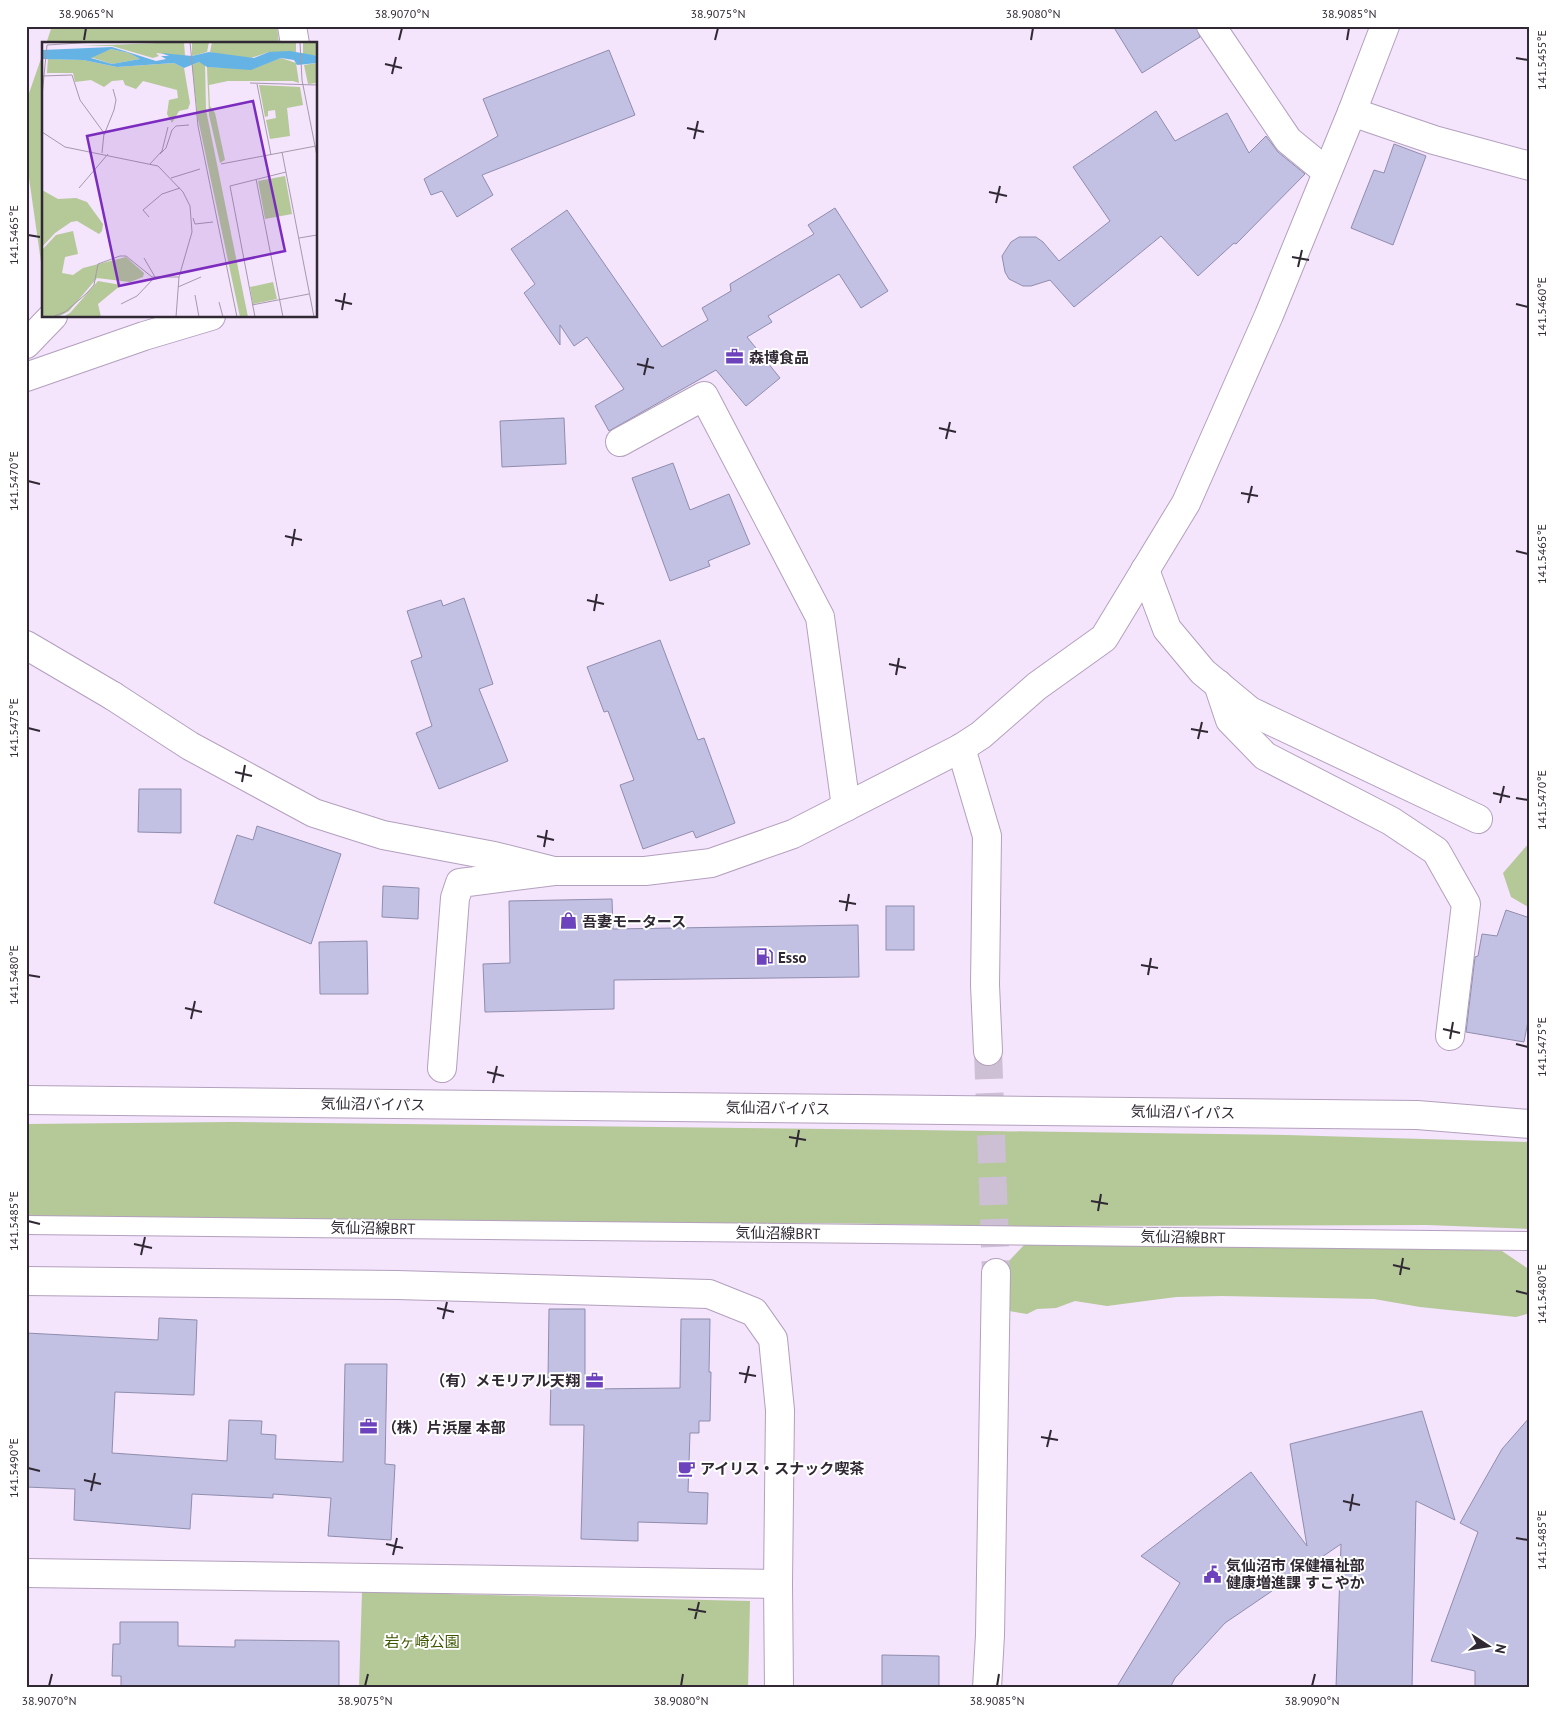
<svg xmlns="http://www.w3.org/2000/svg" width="1556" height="1714" font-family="'PT Sans','Noto Sans JP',sans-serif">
<rect width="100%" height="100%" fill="#f4e4fc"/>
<g fill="#b4c898">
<path d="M 52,26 L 277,26 L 279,44 L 46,44 Z"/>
<path d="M 44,50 L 44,263 L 41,262 L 26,157 L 26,102 Z"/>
<path d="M 1530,842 L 1530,908 L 1511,897 L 1503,873 Z"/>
<path d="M 232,1122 L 916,1130 L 1286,1135 L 1530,1142 L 1530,1229 L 1427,1225 L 1024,1226 L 816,1223 L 615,1223 L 26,1217 L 26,1124 Z"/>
<path d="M 1026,1243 L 1398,1246 L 1502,1251 L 1530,1270 L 1530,1313 L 1516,1317 L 1420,1307 L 1374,1299 L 1222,1296 L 1176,1297 L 1107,1306 L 1075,1301 L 1056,1308 L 1037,1309 L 1027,1314 L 1009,1311 L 1001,1292 L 1006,1264 Z"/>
<path d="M 362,1592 L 750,1601 L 748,1688 L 359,1688 Z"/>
</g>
<g fill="#c3c1e3" stroke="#8f8dad">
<path d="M 1113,26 L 1196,26 L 1200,37 L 1142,73 Z"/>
<path d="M 609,50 L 635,115 L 482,175 L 493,195 L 457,217 L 442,191 L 431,195 L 424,179 L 498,136 L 483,99 Z"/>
<path d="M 1156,111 L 1175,141 L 1227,113 L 1249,153 L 1266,136 L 1278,152 L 1305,174 L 1236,244 L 1234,243 L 1198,276 L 1161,236 L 1074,307 L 1050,280 L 1031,286 L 1023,286 L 1009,279 L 1005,272 L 1002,256 L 1011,242 L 1019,237 L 1036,237 L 1043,242 L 1059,261 L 1110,221 L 1073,167 Z"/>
<path d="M 1394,144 L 1426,156 L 1393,245 L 1351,228 L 1374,170 L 1384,173 Z"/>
<path d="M 835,208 L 888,291 L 861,308 L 839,274 L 768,316 L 772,322 L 747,337 L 780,378 L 746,406 L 716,370 L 609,431 L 595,406 L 624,389 L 587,337 L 574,346 L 560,325 L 560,345 L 524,293 L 535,284 L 511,249 L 567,210 L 662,347 L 708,320 L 702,308 L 731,291 L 730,284 L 814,234 L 808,225 Z"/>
<path d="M 564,418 L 566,464 L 502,467 L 500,421 Z"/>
<path d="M 673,463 L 690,510 L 729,494 L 750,544 L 708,561 L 710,566 L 670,581 L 632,478 Z"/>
<path d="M 464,598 L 493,684 L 479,689 L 508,761 L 439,789 L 416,733 L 432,726 L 411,661 L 422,657 L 407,611 L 441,600 L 443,606 Z"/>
<path d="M 660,640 L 698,740 L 704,738 L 735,823 L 696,838 L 693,831 L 643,849 L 620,785 L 634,780 L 608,711 L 604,712 L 587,667 Z"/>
<path d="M 139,789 L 181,789 L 181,833 L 138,832 Z"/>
<path d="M 257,826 L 341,854 L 311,944 L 214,903 L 237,835 L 253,840 Z"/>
<path d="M 383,886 L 419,888 L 418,919 L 382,917 Z"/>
<path d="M 612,899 L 613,929 L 858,925 L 859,977 L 614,980 L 614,1009 L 485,1012 L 483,964 L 510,963 L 509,901 Z"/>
<rect x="886" y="906" width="28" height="44"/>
<path d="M 1506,910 L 1530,918 L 1530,1011 L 1524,1042 L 1466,1032 L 1475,957 L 1478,956 L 1482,934 L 1497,936 Z"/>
<path d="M 367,941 L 368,994 L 320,994 L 319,942 Z"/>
<path d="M 549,1309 L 585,1309 L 585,1384 L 590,1384 L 590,1389 L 680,1388 L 681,1319 L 710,1319 L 709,1372 L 711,1372 L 710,1421 L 699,1421 L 699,1433 L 690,1433 L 688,1492 L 708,1493 L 707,1524 L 638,1522 L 638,1541 L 581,1539 L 584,1425 L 550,1425 L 551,1378 L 548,1378 Z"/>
<path d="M 159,1318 L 197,1320 L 194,1395 L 115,1392 L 112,1453 L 227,1461 L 229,1420 L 262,1421 L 261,1434 L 276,1435 L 275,1459 L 343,1462 L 345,1364 L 387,1364 L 385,1464 L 395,1465 L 391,1540 L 328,1536 L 331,1498 L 273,1494 L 273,1498 L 192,1494 L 190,1529 L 74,1520 L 75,1489 L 26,1487 L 26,1333 L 158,1340 Z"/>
<path d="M 1422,1411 L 1455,1520 L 1416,1501 L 1412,1688 L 1336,1688 L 1341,1544 L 1225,1623 L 1175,1678 L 1170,1688 L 1116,1688 L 1180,1583 L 1141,1556 L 1251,1472 L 1307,1546 L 1290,1444 Z"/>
<path d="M 1530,1417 L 1530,1688 L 1475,1688 L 1475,1671 L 1431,1661 L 1478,1532 L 1460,1523 L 1502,1449 Z"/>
<path d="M 120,1622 L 178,1622 L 178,1646 L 235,1647 L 235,1640 L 339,1641 L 339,1688 L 121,1688 L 121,1676 L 112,1676 L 113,1644 L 120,1644 Z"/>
<path d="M 882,1655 L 939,1656 L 939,1688 L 882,1688 Z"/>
</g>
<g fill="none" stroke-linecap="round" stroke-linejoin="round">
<path stroke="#cdbfd4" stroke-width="28" stroke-dasharray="28 14" stroke-linecap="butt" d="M 988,1051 L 996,1273"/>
<defs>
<path id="service" d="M 26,1225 L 1530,1241"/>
<g id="minor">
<path d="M 292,26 L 295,44"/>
<path d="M 1211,26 L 1288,140 L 1327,172"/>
<path d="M 1352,112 L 1434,140 L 1530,166"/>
<path d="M 26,344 L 53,316"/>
<path d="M 26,377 L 144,336 L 211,316"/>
<path d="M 620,442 L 704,396 L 820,617 L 846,807"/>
<path d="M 1145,570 L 1167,629 L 1203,672 L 1250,711 L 1478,819"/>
<path d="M 26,645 L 113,696"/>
<path d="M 1218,684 L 1230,720 L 1265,756 L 1391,821 L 1436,851 L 1466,904 L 1450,1036"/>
<path d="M 961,748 L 987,836 L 985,985 L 988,1051"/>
<path d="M 442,1068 L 455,898 L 460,883 L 554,871"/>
<path d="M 26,1281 L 397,1285 L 709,1294 L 754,1312 L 773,1339 L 780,1410 L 778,1584 L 779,1688"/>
<path d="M 26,1573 L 778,1584"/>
<path d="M 987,1688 L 990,1635 L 996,1273"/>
</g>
<path id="tertiary" d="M 113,696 L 190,746 L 314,813 L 383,835 L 494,856 L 554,871 L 645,871 L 711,863 L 793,834 L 961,748 L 981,735 L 1037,686 L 1104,638 L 1186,503 L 1269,315 L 1352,112 L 1385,26"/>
<path id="trunk" d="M 26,1100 L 1417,1115 L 1530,1124"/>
</defs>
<use href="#service" stroke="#b3a0bd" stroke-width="20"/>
<use href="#minor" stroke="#b3a0bd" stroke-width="30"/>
<use href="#tertiary" stroke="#b3a0bd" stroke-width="30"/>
<use href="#trunk" stroke="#b3a0bd" stroke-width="30"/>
<use href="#service" stroke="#fff" stroke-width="18"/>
<use href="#minor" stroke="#fff" stroke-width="28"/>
<use href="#tertiary" stroke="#fff" stroke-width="28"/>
<use href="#trunk" stroke="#fff" stroke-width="28"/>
</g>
<path fill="none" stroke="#302934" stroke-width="2" d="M 84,40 L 86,28M 399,40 L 402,28M 715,40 L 718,28M 1031,40 L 1033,28M 1347,40 L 1349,28M 1516,58 L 1528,60M 385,64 L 402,68M 392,74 L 396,57M 687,128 L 704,132M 694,139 L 698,121M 989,192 L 1007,196M 996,203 L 1000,186M 28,235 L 40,237M 1292,257 L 1309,260M 1298,267 L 1302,250M 335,300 L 352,304M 1516,304 L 1528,307M 342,310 L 345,293M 637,364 L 654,368M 644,375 L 648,358M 939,428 L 956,432M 946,439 L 950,422M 28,481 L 40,484M 1241,493 L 1258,496M 1248,503 L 1252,486M 285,536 L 302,540M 292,546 L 295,529M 1516,551 L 1528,554M 587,600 L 604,604M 594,611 L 597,594M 889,664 L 906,668M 896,675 L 899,658M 28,728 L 40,731M 1191,729 L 1208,732M 1198,739 L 1202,722M 235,772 L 252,776M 242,782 L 245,765M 1493,793 L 1510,797M 1516,798 L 1528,800M 1500,803 L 1504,786M 537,836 L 554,840M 544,847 L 547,830M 839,901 L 856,904M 846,911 L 849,894M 1141,965 L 1158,968M 28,975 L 40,977M 1148,975 L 1151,958M 185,1008 L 202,1012M 191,1019 L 195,1001M 1443,1029 L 1460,1033M 1450,1039 L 1453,1022M 1516,1044 L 1528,1047M 487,1072 L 504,1076M 493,1083 L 497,1066M 789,1137 L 806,1140M 796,1147 L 799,1130M 1091,1201 L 1108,1204M 1098,1211 L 1101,1194M 28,1221 L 40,1224M 134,1244 L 152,1248M 141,1255 L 145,1237M 1393,1265 L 1410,1269M 1400,1275 L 1403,1258M 1516,1291 L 1528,1294M 437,1308 L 454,1312M 443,1319 L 447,1302M 739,1373 L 756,1376M 745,1383 L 749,1366M 1041,1437 L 1058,1440M 1047,1447 L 1051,1430M 28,1468 L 40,1471M 84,1480 L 101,1484M 91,1491 L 95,1473M 1343,1501 L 1360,1505M 1350,1511 L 1353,1494M 1516,1538 L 1528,1540M 386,1544 L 403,1548M 393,1555 L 397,1538M 688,1609 L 706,1612M 695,1619 L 699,1602M 49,1686 L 52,1674M 365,1686 L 368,1674M 681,1686 L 683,1674M 997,1686 L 999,1674M 1312,1686 L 1315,1674"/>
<defs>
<symbol id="office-bare" viewBox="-9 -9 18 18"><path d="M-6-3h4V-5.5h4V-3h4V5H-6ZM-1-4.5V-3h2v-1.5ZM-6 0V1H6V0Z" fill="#6c43bc" stroke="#fff" stroke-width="2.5" paint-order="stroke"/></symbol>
<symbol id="shop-bare" viewBox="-9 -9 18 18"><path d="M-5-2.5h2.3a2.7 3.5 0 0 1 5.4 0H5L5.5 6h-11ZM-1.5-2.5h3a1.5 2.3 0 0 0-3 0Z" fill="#6c43bc" stroke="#fff" stroke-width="2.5" paint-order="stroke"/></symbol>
<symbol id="fuel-bare" viewBox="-9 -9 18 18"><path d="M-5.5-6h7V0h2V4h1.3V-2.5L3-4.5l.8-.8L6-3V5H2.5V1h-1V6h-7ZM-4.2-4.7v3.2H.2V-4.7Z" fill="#6c43bc" stroke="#fff" stroke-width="2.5" paint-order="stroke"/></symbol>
<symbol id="cafe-bare" viewBox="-9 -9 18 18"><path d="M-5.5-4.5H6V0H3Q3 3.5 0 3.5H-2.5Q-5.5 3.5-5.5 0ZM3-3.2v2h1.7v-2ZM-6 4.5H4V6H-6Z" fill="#6c43bc" stroke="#fff" stroke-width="2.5" paint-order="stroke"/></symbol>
<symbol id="civic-bare" viewBox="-9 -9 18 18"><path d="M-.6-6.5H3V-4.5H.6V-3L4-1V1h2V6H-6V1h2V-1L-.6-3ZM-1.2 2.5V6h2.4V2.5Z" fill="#6c43bc" stroke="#fff" stroke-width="2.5" paint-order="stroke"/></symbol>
</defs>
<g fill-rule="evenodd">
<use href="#office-bare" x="722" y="344" width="25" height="25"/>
<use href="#shop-bare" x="556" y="908" width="25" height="25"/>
<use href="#fuel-bare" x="752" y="944" width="25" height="25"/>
<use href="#office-bare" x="582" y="1368" width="25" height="25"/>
<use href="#office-bare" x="356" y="1414" width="25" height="25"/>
<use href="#cafe-bare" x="674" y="1456" width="25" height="25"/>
<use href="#civic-bare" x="1200" y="1562" width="25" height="25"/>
</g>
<g text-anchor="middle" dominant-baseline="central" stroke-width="4" stroke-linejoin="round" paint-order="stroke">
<g font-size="15" font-weight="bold" fill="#302934" stroke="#fff" text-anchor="start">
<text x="749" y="357">森博食品</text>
<text x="582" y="921">吾妻モータース</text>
<text x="778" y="957">Esso</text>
<text x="580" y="1380" text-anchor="end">（有）メモリアル天翔</text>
<text x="382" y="1427">（株）片浜屋 本部</text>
<text x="700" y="1468">アイリス・スナック喫茶</text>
<text x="1226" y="1565">気仙沼市 保健福祉部<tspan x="1226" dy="17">健康増進課 すこやか</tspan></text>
</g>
<g font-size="15" fill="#302934" stroke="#fff">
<text transform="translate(373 1104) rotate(1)">気仙沼バイパス</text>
<text transform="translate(778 1108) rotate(1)">気仙沼バイパス</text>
<text transform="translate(1183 1112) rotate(1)">気仙沼バイパス</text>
<text transform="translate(373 1228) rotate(1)">気仙沼線BRT</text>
<text transform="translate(778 1233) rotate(1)">気仙沼線BRT</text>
<text transform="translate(1183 1237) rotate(1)">気仙沼線BRT</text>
</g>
<g font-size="15" fill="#3e5600" stroke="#fff">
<text x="422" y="1641">岩ヶ崎公園</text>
</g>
</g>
<g transform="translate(42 42)">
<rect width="275" height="275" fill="#f4e4fc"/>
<path d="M 142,0 L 143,14 L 114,11 L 117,14 L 111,16 L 70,4 L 39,4 ZM 150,0 L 167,0 L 165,10 L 150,14 ZM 170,0 L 254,0 L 254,10 L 227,10 L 209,16 L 178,13 L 168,10 ZM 261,0 L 275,0 L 275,14 L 261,12 ZM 69,7 L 87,11 L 98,17 L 70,22 L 48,15 ZM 239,16 L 254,21 L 257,41 L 251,39 L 186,39 L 167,43 L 168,64 L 173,71 L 183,118 L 178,121 L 167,73 L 165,25 L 210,27 ZM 6,17 L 41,18 L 75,25 L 132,21 L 142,26 L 148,61 L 146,67 L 137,69 L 130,81 L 125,72 L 127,58 L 136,56 L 135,48 L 101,39 L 94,47 L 83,43 L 81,38 L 70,39 L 62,45 L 49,38 L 33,40 L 31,31 L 5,31 ZM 156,20 L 163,21 L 164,68 L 206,275 L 198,275 L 156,77 L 150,23 ZM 275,21 L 275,41 L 266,42 L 262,23 ZM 217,43 L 258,45 L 261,63 L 245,66 L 248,94 L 228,97 L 224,78 L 234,76 L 233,68 L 226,69 L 226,74 L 223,75 ZM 243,134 L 250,172 L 223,177 L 216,139 ZM 0,148 L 16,157 L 34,156 L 45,160 L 61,182 L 60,189 L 57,192 L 35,179 L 29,180 L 13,191 L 0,205 ZM 31,189 L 36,212 L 23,215 L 20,231 L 31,233 L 41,226 L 84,215 L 102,231 L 101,235 L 88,240 L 55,236 L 27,269 L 16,275 L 0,275 L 0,208 L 14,193 ZM 56,239 L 79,243 L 56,262 L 59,275 L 21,275 L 28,271 ZM 231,240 L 235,257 L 211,262 L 208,245 Z" fill="#b4c898"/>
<path d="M 70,5 L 114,19 L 124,17 L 119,14 L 127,14 L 119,11 L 150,14 L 167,10 L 212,16 L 227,10 L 248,9 L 271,13 L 275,14 L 275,21 L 255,23 L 252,18 L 239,16 L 209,28 L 165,25 L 157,20 L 142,26 L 132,21 L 75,25 L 41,18 L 0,17 L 0,8 ZM 69,7 L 87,11 L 98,17 L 70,22 L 49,16 Z" fill="#65b3e4" fill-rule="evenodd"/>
<path fill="none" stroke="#a699ac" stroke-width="1" d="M 148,0 L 156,84 L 195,275M 258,0 L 260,38 L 275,114M 0,34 L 30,33 L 38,58 L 62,91 L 60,111M 208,41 L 275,43M 215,42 L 229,113M 0,54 L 5,3 L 53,0M 0,90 L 23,105 L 116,124 L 141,150 L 148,164 L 150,190 L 137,235 L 134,275M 62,93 L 72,68 L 74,58 L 71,47M 240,110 L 272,275M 118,112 L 124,106 L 130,88 L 134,84 L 147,83M 108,122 L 120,109 L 126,85M 179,122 L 274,104M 129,136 L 158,127M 214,137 L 241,275M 37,146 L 66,112M 107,175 L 101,168 L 120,152 L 138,146M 151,176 L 153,182 L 171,180M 257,196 L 275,193M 136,245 L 159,235M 153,253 L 157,275M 177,260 L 181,275M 79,262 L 95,254 L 113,235 L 102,216M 210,263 L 267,252M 10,275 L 23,270 L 45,251 L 52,243 L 56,222 L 78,214 L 84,214 L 110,235 L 137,235M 213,275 L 188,144 L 244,130"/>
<path fill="#7b2cbf" fill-opacity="0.15" stroke="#7b2cbf" stroke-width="2.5" d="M 211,59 L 243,209 L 77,244 L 45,94 Z"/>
<rect width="275" height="275" fill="none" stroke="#302934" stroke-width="2.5"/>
</g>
<rect width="1556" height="1714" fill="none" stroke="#ffffff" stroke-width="55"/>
<g transform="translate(1488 1646) rotate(102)" stroke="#ffffff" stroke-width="4" paint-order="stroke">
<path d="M0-4L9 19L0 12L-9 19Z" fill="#302934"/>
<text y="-8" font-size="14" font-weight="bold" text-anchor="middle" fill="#302934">N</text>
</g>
<rect x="28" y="28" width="1500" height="1658" fill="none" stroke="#302934" stroke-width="2"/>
<g font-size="12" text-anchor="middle" fill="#302934">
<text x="86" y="18">38.9065°N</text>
<text x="402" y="18">38.9070°N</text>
<text x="718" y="18">38.9075°N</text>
<text x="1033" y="18">38.9080°N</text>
<text x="1349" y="18">38.9085°N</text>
<text transform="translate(1542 60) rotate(-90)" y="4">141.5455°E</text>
<text transform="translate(14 235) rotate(-90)" y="4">141.5465°E</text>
<text transform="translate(1542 307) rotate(-90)" y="4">141.5460°E</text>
<text transform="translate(14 481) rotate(-90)" y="4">141.5470°E</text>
<text transform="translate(1542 554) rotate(-90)" y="4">141.5465°E</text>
<text transform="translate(14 728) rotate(-90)" y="4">141.5475°E</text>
<text transform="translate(1542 800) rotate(-90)" y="4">141.5470°E</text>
<text transform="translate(14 975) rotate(-90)" y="4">141.5480°E</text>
<text transform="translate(1542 1047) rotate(-90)" y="4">141.5475°E</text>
<text transform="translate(14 1221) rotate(-90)" y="4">141.5485°E</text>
<text transform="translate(1542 1294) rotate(-90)" y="4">141.5480°E</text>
<text transform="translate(14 1468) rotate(-90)" y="4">141.5490°E</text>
<text transform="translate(1542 1540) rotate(-90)" y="4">141.5485°E</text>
<text x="49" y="1705">38.9070°N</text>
<text x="365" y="1705">38.9075°N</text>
<text x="681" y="1705">38.9080°N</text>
<text x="997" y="1705">38.9085°N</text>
<text x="1312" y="1705">38.9090°N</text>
</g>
</svg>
